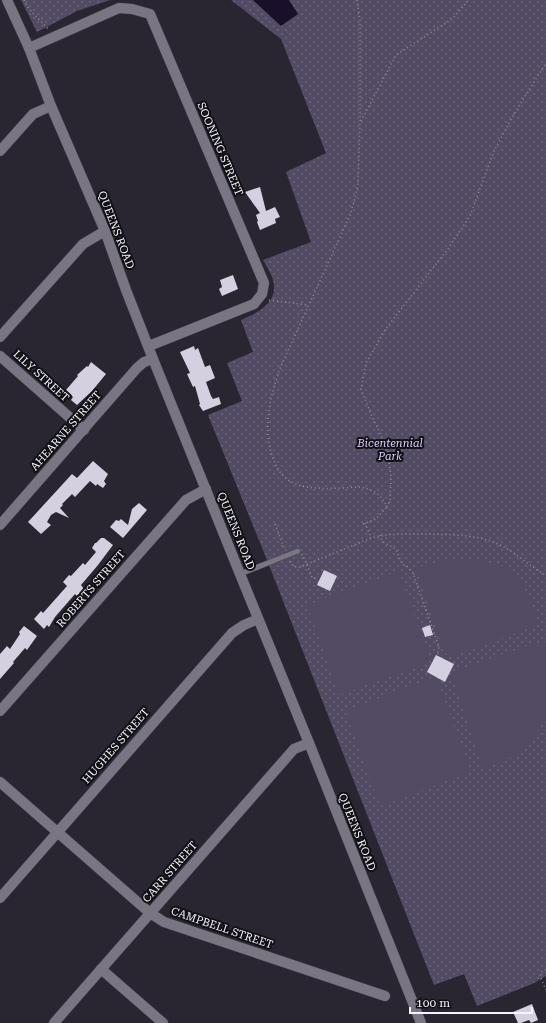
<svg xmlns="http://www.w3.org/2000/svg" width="546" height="1023" font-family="'Roboto Serif',serif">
<defs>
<pattern id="park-dots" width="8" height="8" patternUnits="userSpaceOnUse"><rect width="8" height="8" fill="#534b63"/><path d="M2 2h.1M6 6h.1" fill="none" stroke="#6c657a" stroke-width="1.8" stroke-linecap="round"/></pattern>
</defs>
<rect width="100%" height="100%" fill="#292631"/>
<g fill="url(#park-dots)">
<path d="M 21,0 L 110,0 L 77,11 L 37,32 Z"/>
<path d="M 231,0 L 546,0 L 546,976 L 532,984 L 477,1006 L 464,974 L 434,985 L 265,555 L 208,415 L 242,401 L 227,363 L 253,352 L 241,320 C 259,312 281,302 272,277 C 270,271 266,266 263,260 L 311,242 L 286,172 L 326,153 L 281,39 Z"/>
</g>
<g fill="#534b63">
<path d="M 446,559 L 488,562 L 505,567 L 520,578 L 530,601 L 539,625 L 451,656 L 444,653 L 416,568 Z"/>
<path d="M 399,571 L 430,658 L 426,664 L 339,695 L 307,605 Z"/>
<path d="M 545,640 L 546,644 L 546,715 L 535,736 L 523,753 L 483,768 L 452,677 L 456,670 Z"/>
<path d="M 431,678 L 438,682 L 471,772 L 380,806 L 345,711 Z"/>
</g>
<path fill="#1a0f2a" d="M 253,0 L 289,0 L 298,14 L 281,26 Z"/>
<g fill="#d5d0df">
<path d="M 260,187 L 266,211 L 275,207 L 280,217 L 275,219 L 276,223 L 260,230 L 257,222 L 258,221 L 256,215 L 260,213 L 245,192 Z"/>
<path d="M 233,275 L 238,289 L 222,296 L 219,289 L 222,287 L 220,280 Z"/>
<path d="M 194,346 L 195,350 L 198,348 L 205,367 L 210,365 L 215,378 L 206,382 L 211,396 L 213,399 L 219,397 L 221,404 L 203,411 L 199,405 L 200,404 L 195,386 L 193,387 L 187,374 L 190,373 L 180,352 Z"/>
<path d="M 91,362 L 106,374 L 92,391 L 77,405 L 71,400 L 73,397 L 66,390 L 78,376 L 77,375 L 87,366 L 88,367 Z"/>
<path d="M 93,461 L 108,474 L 104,481 L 106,484 L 103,488 L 97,484 L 96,486 L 90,481 L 75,497 L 72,494 L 62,504 L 63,505 L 60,508 L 69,518 L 56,512 L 51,515 L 47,522 L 51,525 L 41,534 L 28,522 L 72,474 L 77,478 Z"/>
<path d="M 139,503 L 147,510 L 123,538 L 110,527 L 116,520 L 119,521 L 121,519 L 128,525 L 132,509 Z"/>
<path d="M 101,538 L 104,538 L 113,545 L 98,565 L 81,585 L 84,589 L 77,596 L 75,594 L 55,617 L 49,627 L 47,625 L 44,629 L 34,619 L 41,611 L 43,613 L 67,586 L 63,582 L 69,575 L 71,576 L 83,563 L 85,565 L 96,552 L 92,548 L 95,543 L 96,543 Z"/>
<path d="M 324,570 L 337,576 L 330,591 L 317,585 Z"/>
<path d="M 430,625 L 433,635 L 425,637 L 422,628 Z"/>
<path d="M 24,626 L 37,636 L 27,650 L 25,648 L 13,662 L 14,663 L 0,679 L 0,654 L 7,646 L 10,649 L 20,634 L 19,632 Z"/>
<path d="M 436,655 L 454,664 L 445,682 L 427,672 Z"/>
<path d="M 532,1004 L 538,1020 L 531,1023 L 529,1020 L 521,1023 L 518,1023 L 513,1012 Z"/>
</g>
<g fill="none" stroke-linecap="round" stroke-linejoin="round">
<defs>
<path id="service" d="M 240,574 L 298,551"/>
<g id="minor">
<path d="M 7,0 L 29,48 L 51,106 L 105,231 L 126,290 L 153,359 L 240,574 L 309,743 L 421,1023"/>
<path d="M 29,48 L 119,8 L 132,9 L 150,14 L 264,283 L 262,294 L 254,304 L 149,346"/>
<path d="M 0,151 L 33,114 L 51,106"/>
<path d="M 0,337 L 83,244 L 105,231"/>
<path d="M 0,356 L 84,430"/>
<path d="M 0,525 L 137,368 L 144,362 L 153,359"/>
<path d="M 0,711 L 186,500 L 206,489"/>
<path d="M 0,782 L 150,913 L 164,922 L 385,996"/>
<path d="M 0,898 L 232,633 L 244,625 L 258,619"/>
<path d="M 101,969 L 163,1023"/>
<path d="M 54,1023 L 294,749 L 309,743"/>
</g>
</defs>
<use href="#service" stroke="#44414b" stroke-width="6"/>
<use href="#minor" stroke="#44414b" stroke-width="11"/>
<g stroke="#939099" stroke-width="1.5" stroke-dasharray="1 3" stroke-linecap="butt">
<path d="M 24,0 C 29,12 40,19 48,29"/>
<path d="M 357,0 L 360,20 L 360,123 L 358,183 L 355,198 L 350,215 L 281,366 C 271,394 263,423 271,452 C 281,491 310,489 344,488 C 355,487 363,486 373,491 C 380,495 384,500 387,507 L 390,500 L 391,478 L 388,451 L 371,414 L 361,389 L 366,363 L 385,330 L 450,246 L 470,216 L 494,151 L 514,114 L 546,63"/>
<path d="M 361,121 L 396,55 L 452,19 L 469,0"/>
<path d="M 269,300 L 308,305"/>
<path d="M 365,523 L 371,538"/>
<path d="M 275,524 L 285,550"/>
<path d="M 363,524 L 376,519 L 387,507"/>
<path d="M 380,535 L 383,542 L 396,549 L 402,564 L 408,567 L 413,573 L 439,647 L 437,655"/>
<path d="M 302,554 L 312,577 L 317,579"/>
<path d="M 290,561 C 292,566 295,567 300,567 L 371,538 C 390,533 409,534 428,534 C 453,535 477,534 500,545 C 517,553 530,567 546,575"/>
<path d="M 546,970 L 542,971 L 540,976 L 546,990"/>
</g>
<use href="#service" stroke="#797583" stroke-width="5"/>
<use href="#minor" stroke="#797583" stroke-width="10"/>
</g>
<g text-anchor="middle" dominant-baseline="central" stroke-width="4" stroke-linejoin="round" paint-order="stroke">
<g font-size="11" fill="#f6f3fb" stroke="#111015">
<text transform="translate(220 149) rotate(67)">SOONING STREET</text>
<text transform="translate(116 230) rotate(69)">QUEENS ROAD</text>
<text transform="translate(41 376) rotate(42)">LILY STREET</text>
<text transform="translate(66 431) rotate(-49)">AHEARNE STREET</text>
<text transform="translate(236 531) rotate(68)">QUEENS ROAD</text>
<text transform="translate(91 589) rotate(-49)">ROBERTS STREET</text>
<text transform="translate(116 746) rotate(-49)">HUGHES STREET</text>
<text transform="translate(357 832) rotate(68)">QUEENS ROAD</text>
<text transform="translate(170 872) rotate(-49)">CARR STREET</text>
<text transform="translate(222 928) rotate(19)">CAMPBELL STREET</text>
</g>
<g font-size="11" font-style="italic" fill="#dfcffe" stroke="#111015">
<text x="390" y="443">Bicentennial<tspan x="390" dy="13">Park</tspan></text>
</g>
</g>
<path d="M410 1007v6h122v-6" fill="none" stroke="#f6f3fb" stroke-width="2"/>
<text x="416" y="1007" font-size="12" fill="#f6f3fb" stroke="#111015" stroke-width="3" paint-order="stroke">100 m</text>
</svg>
